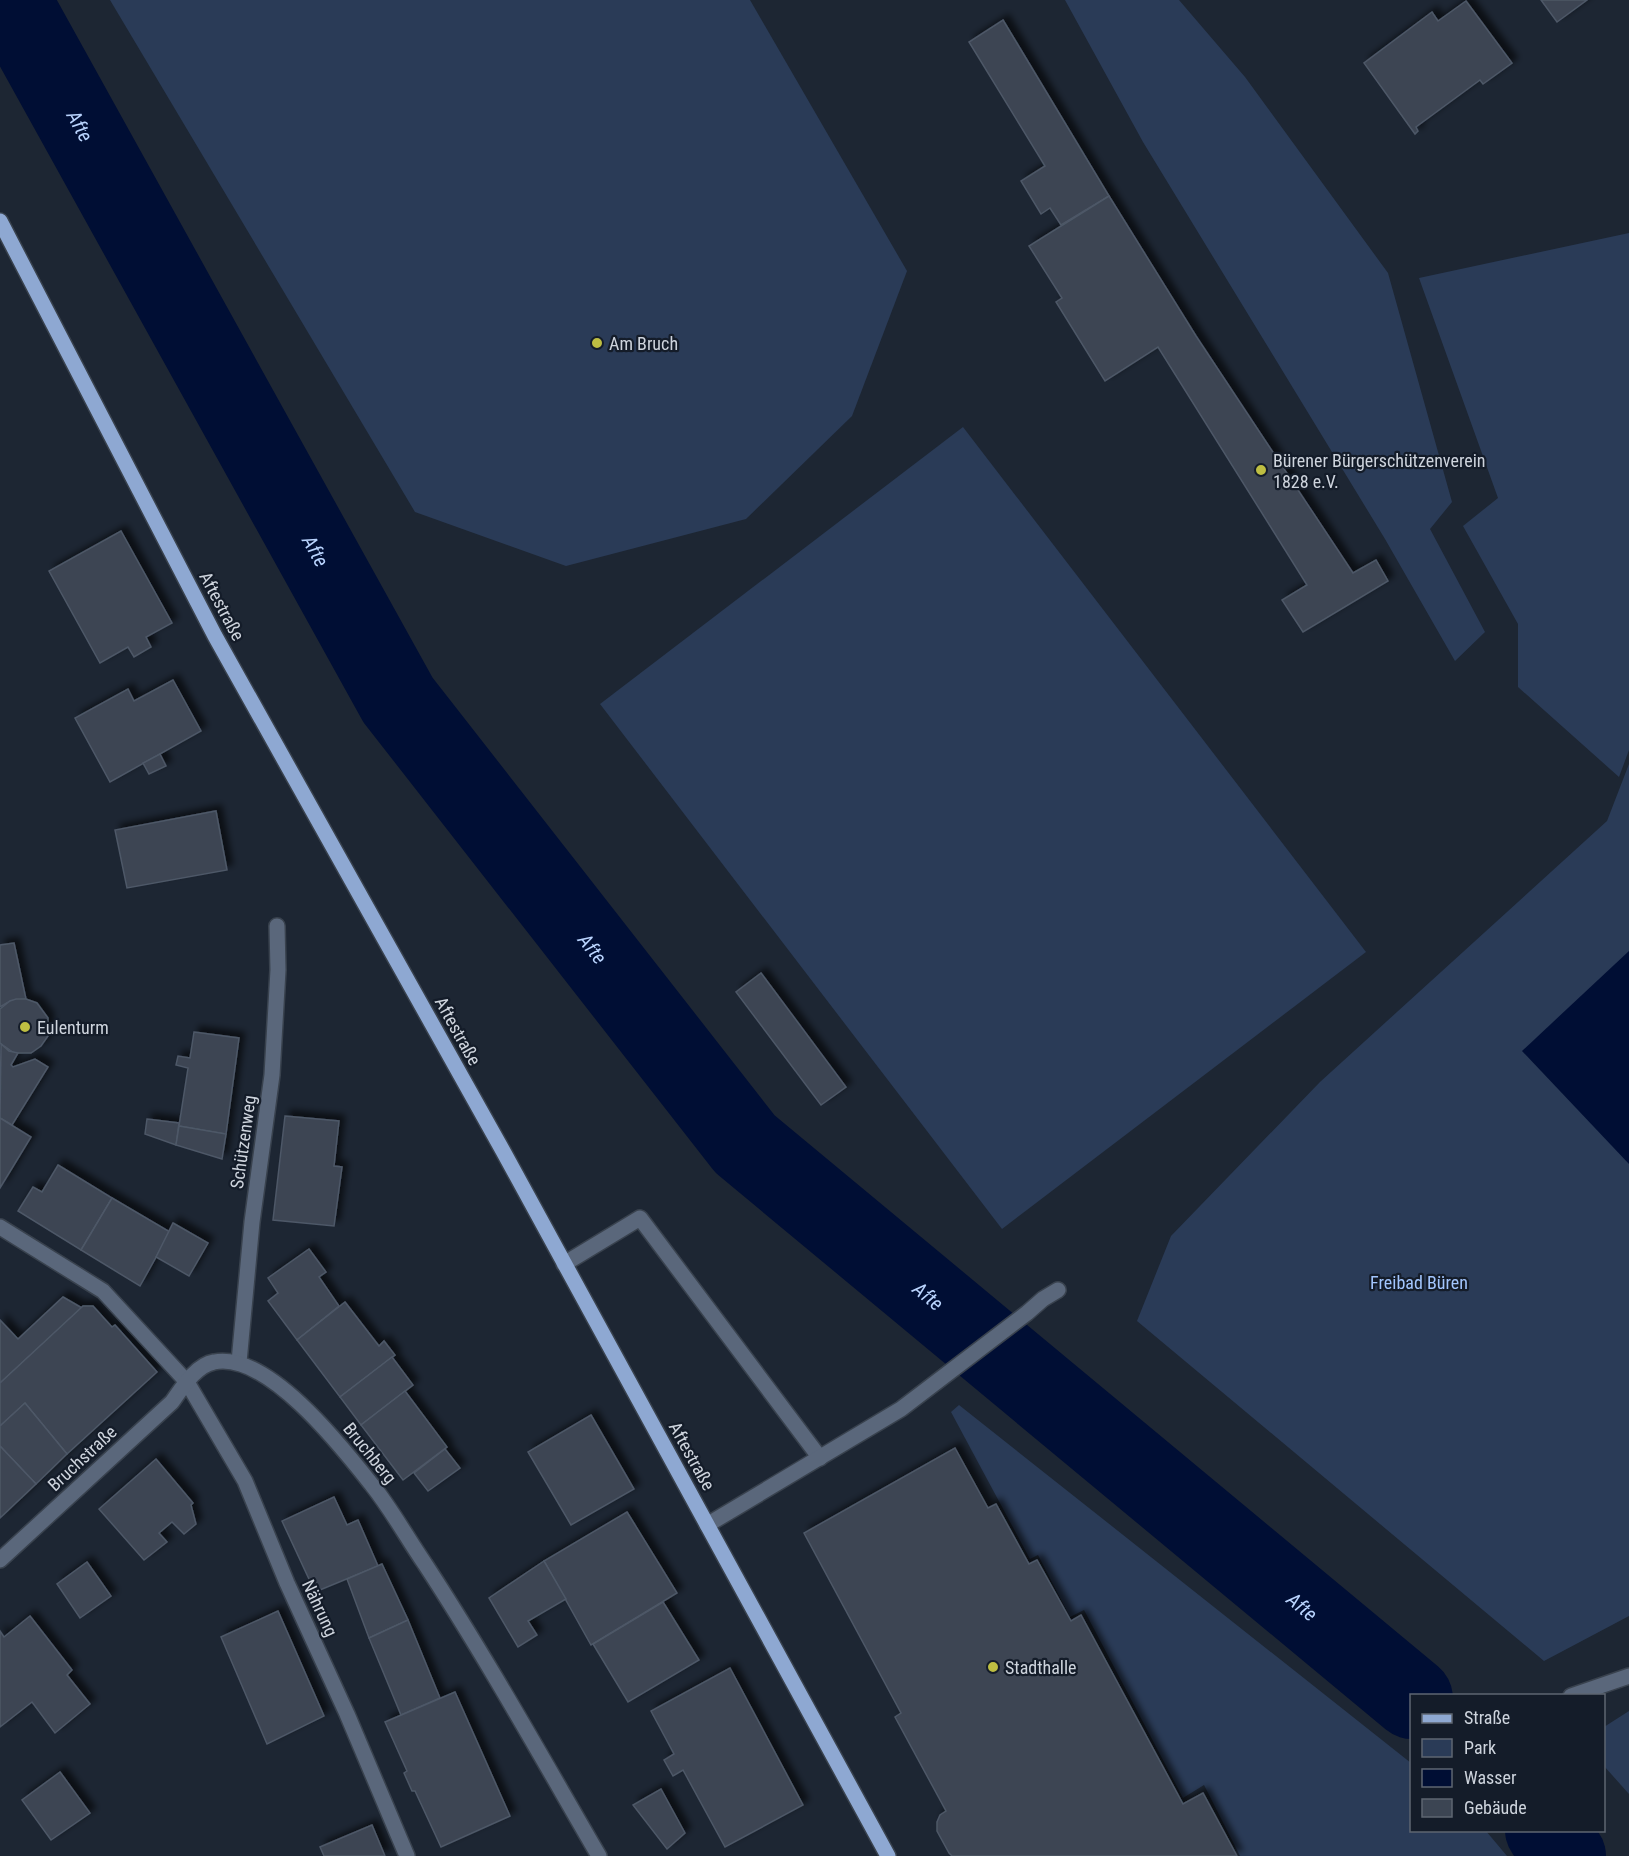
<svg xmlns="http://www.w3.org/2000/svg" width="1629" height="1856" font-family="'Roboto Condensed',sans-serif">
<defs>
<filter id="shadow"><feDropShadow dx="5.5" dy="-5.5" stdDeviation="3" flood-color="#0009"/></filter>
</defs>
<rect width="100%" height="100%" fill="#1d2633"/>
<g fill="#2a3b57">
<path d="M 110,0 L 750,0 L 907,271 L 852,416 L 746,519 L 566,566 L 415,512 Z"/>
<path d="M 1065,0 L 1179,0 L 1245,77 L 1388,273 L 1452,502 L 1430,529 L 1485,632 L 1455,661 L 1385,539 L 1143,142 Z"/>
<path d="M 1629,233 L 1629,750 L 1619,777 L 1518,687 L 1518,624 L 1463,526 L 1498,498 L 1419,278 Z"/>
<path d="M 963,427 L 1366,952 L 1002,1229 L 600,704 Z"/>
<path d="M 1629,764 L 1629,1616 L 1544,1661 L 1137,1321 L 1171,1236 L 1320,1082 L 1607,821 Z"/>
<path d="M 959,1405 L 1411,1763 L 1412,1830 L 1486,1831 L 1507,1856 L 1240,1856 L 1204,1785 L 1183,1798 L 1084,1610 L 1070,1617 L 1038,1555 L 1030,1559 L 951,1412 Z"/>
<path d="M 1629,1711 L 1629,1794 L 1604,1766 L 1604,1727 Z"/>
</g>
<path fill="#000e34" d="M 1629,951 L 1629,1164 L 1522,1051 Z"/>
<g fill="none" stroke-linecap="round" stroke-linejoin="round">
<g stroke="#000e34" stroke-width="82">
<path id="s1" d="M 10,0 L 398,700 L 745,1144 L 1412,1698"/>
<path d="M 1546,1830 L 1565,1856"/>
</g>
</g>
<g fill="#3c4553" stroke="#4e5867" stroke-width="1.5" filter="url(#shadow)">
<path d="M 1541,0 L 1587,0 L 1557,22 Z"/>
<path d="M 1466,1 L 1512,63 L 1483,84 L 1480,80 L 1416,127 L 1418,131 L 1415,134 L 1364,63 L 1432,12 L 1438,21 Z"/>
<path d="M 1003,20 L 1109,196 L 1061,225 L 1050,208 L 1041,214 L 1021,181 L 1045,166 L 969,42 Z"/>
<path d="M 1109,196 L 1196,336 L 1353,573 L 1376,560 L 1388,581 L 1303,632 L 1282,600 L 1307,585 L 1158,347 L 1105,381 L 1056,302 L 1062,298 L 1029,246 Z"/>
<path d="M 121,531 L 172,623 L 146,637 L 151,647 L 134,657 L 128,647 L 100,663 L 49,571 Z"/>
<path d="M 173,680 L 201,731 L 110,782 L 75,718 L 128,689 L 134,701 Z"/>
<path d="M 160,754 L 166,766 L 149,774 L 143,763 Z"/>
<path d="M 216,811 L 227,870 L 127,888 L 115,830 Z"/>
<path d="M 14,943 L 26,999 L 10,1001 L 0,1007 L 0,945 Z"/>
<path d="M 761,973 L 846,1087 L 821,1105 L 736,992 Z"/>
<path d="M 16,999 L 26,999 L 37,1003 L 48,1018 L 48,1036 L 41,1046 L 31,1053 L 14,1053 L 0,1043 L 0,1009 L 10,1001 Z"/>
<path d="M 194,1032 L 239,1038 L 226,1134 L 179,1126 L 188,1068 L 176,1065 L 178,1056 L 190,1058 Z"/>
<path d="M 1,1044 L 9,1051 L 18,1053 L 11,1065 L 13,1067 L 35,1059 L 48,1067 L 12,1125 L 0,1118 Z"/>
<path d="M 285,1116 L 339,1121 L 334,1166 L 342,1167 L 334,1226 L 273,1220 Z"/>
<path d="M 0,1118 L 31,1137 L 0,1188 Z"/>
<path d="M 147,1119 L 179,1123 L 176,1145 L 145,1134 Z"/>
<path d="M 179,1126 L 226,1134 L 222,1159 L 176,1145 Z"/>
<path d="M 58,1165 L 112,1198 L 81,1250 L 18,1211 L 33,1187 L 42,1192 Z"/>
<path d="M 112,1198 L 170,1232 L 140,1286 L 81,1250 Z"/>
<path d="M 173,1223 L 208,1243 L 189,1276 L 156,1257 Z"/>
<path d="M 309,1249 L 326,1272 L 319,1277 L 339,1306 L 297,1340 L 268,1301 L 278,1293 L 268,1278 Z"/>
<path d="M 63,1297 L 82,1308 L 0,1383 L 0,1320 L 18,1339 Z"/>
<path d="M 345,1302 L 379,1346 L 384,1341 L 395,1355 L 340,1397 L 297,1340 Z"/>
<path d="M 83,1306 L 93,1306 L 112,1327 L 115,1325 L 157,1372 L 67,1454 L 25,1403 L 0,1426 L 0,1383 Z"/>
<path d="M 392,1357 L 413,1385 L 361,1425 L 340,1397 Z"/>
<path d="M 405,1391 L 447,1447 L 403,1480 L 361,1425 Z"/>
<path d="M 25,1403 L 67,1454 L 36,1484 L 0,1446 L 0,1426 Z"/>
<path d="M 591,1415 L 634,1489 L 571,1525 L 528,1452 Z"/>
<path d="M 0,1446 L 36,1484 L 0,1518 Z"/>
<path d="M 955,1448 L 988,1508 L 996,1504 L 1029,1564 L 1037,1560 L 1071,1621 L 1081,1615 L 1183,1804 L 1203,1793 L 1237,1856 L 952,1856 L 949,1853 L 937,1831 L 937,1822 L 940,1815 L 946,1811 L 895,1717 L 901,1713 L 804,1533 Z"/>
<path d="M 445,1449 L 460,1468 L 428,1491 L 414,1473 Z"/>
<path d="M 156,1459 L 193,1503 L 191,1505 L 196,1524 L 184,1534 L 172,1522 L 159,1533 L 167,1542 L 144,1560 L 99,1509 Z"/>
<path d="M 334,1497 L 347,1525 L 358,1520 L 378,1566 L 315,1592 L 282,1521 Z"/>
<path d="M 627,1512 L 677,1593 L 591,1645 L 544,1561 Z"/>
<path d="M 544,1561 L 566,1599 L 528,1621 L 537,1635 L 518,1647 L 489,1598 Z"/>
<path d="M 87,1562 L 111,1596 L 80,1618 L 57,1584 Z"/>
<path d="M 382,1564 L 408,1620 L 369,1638 L 347,1579 Z"/>
<path d="M 663,1602 L 699,1660 L 628,1702 L 593,1644 Z"/>
<path d="M 278,1611 L 324,1716 L 267,1744 L 221,1637 Z"/>
<path d="M 30,1616 L 72,1670 L 67,1675 L 90,1704 L 55,1733 L 32,1702 L 0,1727 L 0,1631 L 4,1637 Z"/>
<path d="M 408,1620 L 440,1698 L 401,1715 L 369,1638 Z"/>
<path d="M 730,1668 L 803,1805 L 725,1847 L 683,1770 L 673,1776 L 664,1760 L 674,1754 L 651,1711 Z"/>
<path d="M 455,1692 L 510,1816 L 441,1847 L 415,1791 L 412,1791 L 404,1773 L 407,1771 L 385,1722 Z"/>
<path d="M 60,1772 L 90,1813 L 51,1840 L 22,1800 Z"/>
<path d="M 661,1789 L 685,1833 L 667,1849 L 633,1805 Z"/>
<path d="M 372,1825 L 385,1856 L 324,1856 L 320,1847 Z"/>
</g>
<g fill="none" stroke-linecap="round" stroke-linejoin="round">
<defs>
<g id="minor">
<path d="M 0,1227 L 103,1291 L 187,1382 L 245,1481 L 287,1583 L 347,1714 L 407,1856"/>
<path d="M 564,1264 L 640,1218 L 820,1458"/>
<path d="M 239,1362 L 252,1222 L 272,1075 L 278,970 L 277,926"/>
<path d="M 707,1525 L 901,1409 L 1027,1313 L 1043,1299 L 1058,1290"/>
<path d="M 0,1560 L 172,1402 C 182,1388 196,1365 214,1362 C 267,1351 342,1447 372,1485 C 392,1510 407,1538 425,1564 C 487,1659 542,1758 599,1856"/>
<path d="M 1571,1696 L 1629,1676"/>
</g>
<path id="major" d="M 0,221 L 215,636 L 503,1151 L 888,1856"/>
</defs>
<use href="#minor" stroke="#39424e" stroke-width="18"/>
<use href="#major" stroke="#39424e" stroke-width="18"/>
<use href="#minor" stroke="#5a677b" stroke-width="15"/>
<use href="#major" stroke="#8ea8d2" stroke-width="15"/>
</g>
<g fill="#bebe42" stroke="#141c29" stroke-width="2">
<circle cx="597" cy="343" r="6"/>
<circle cx="1261" cy="470" r="6"/>
<circle cx="25" cy="1027" r="6"/>
<circle cx="993" cy="1667" r="6"/>
</g>
<g text-anchor="middle" dominant-baseline="central" stroke-width="4.5" stroke-linejoin="round" paint-order="stroke">
<g font-size="18" fill="#ced4dd" stroke="#141c29" text-anchor="start">
<text x="609" y="343">Am Bruch</text>
<text x="1273" y="460">Bürener Bürgerschützenverein<tspan x="1273" dy="21">1828 e.V.</tspan></text>
<text x="37" y="1027">Eulenturm</text>
<text x="1005" y="1667">Stadthalle</text>
</g>
<g font-size="18" fill="#ced4dd" stroke="#141c29">
<text transform="translate(222 606) rotate(62)">Aftestraße</text>
<text transform="translate(458 1031) rotate(61)">Aftestraße</text>
<text transform="translate(243 1142) rotate(-82)">Schützenweg</text>
<text transform="translate(370 1453) rotate(51)">Bruchberg</text>
<text transform="translate(692 1456) rotate(61)">Aftestraße</text>
<text transform="translate(82 1458) rotate(-43)">Bruchstraße</text>
<text transform="translate(320 1608) rotate(65)">Nährung</text>
</g>
<g font-size="18" fill="#a2c5fd" stroke="#141c29">
<text x="1419" y="1282">Freibad Büren</text>
</g>
<g font-size="20" font-style="italic" fill="#b9d4fe" stroke="#141c29">
<text stroke="none"><textPath href="#s1" startOffset="144">Afte</textPath></text>
<text stroke="none"><textPath href="#s1" startOffset="630">Afte</textPath></text>
<text stroke="none"><textPath href="#s1" startOffset="1116">Afte</textPath></text>
<text stroke="none"><textPath href="#s1" startOffset="1602">Afte</textPath></text>
<text stroke="none"><textPath href="#s1" startOffset="2088">Afte</textPath></text>
</g>
</g>
<rect x="1410" y="1694" width="195" height="138" fill="#141c29" stroke="#5e6671" stroke-width="1.5"/>
<rect x="1422" y="1714" width="30" height="9" fill="#8ea8d2" stroke="#5e6671" stroke-width="1.5"/>
<text x="1464" y="1724" font-size="18" fill="#ced4dd">Straße</text>
<rect x="1422" y="1739" width="30" height="18" fill="#2a3b57" stroke="#5e6671" stroke-width="1.5"/>
<text x="1464" y="1754" font-size="18" fill="#ced4dd">Park</text>
<rect x="1422" y="1769" width="30" height="18" fill="#000e34" stroke="#5e6671" stroke-width="1.5"/>
<text x="1464" y="1784" font-size="18" fill="#ced4dd">Wasser</text>
<rect x="1422" y="1799" width="30" height="18" fill="#3c4553" stroke="#5e6671" stroke-width="1.5"/>
<text x="1464" y="1814" font-size="18" fill="#ced4dd">Gebäude</text>
</svg>
